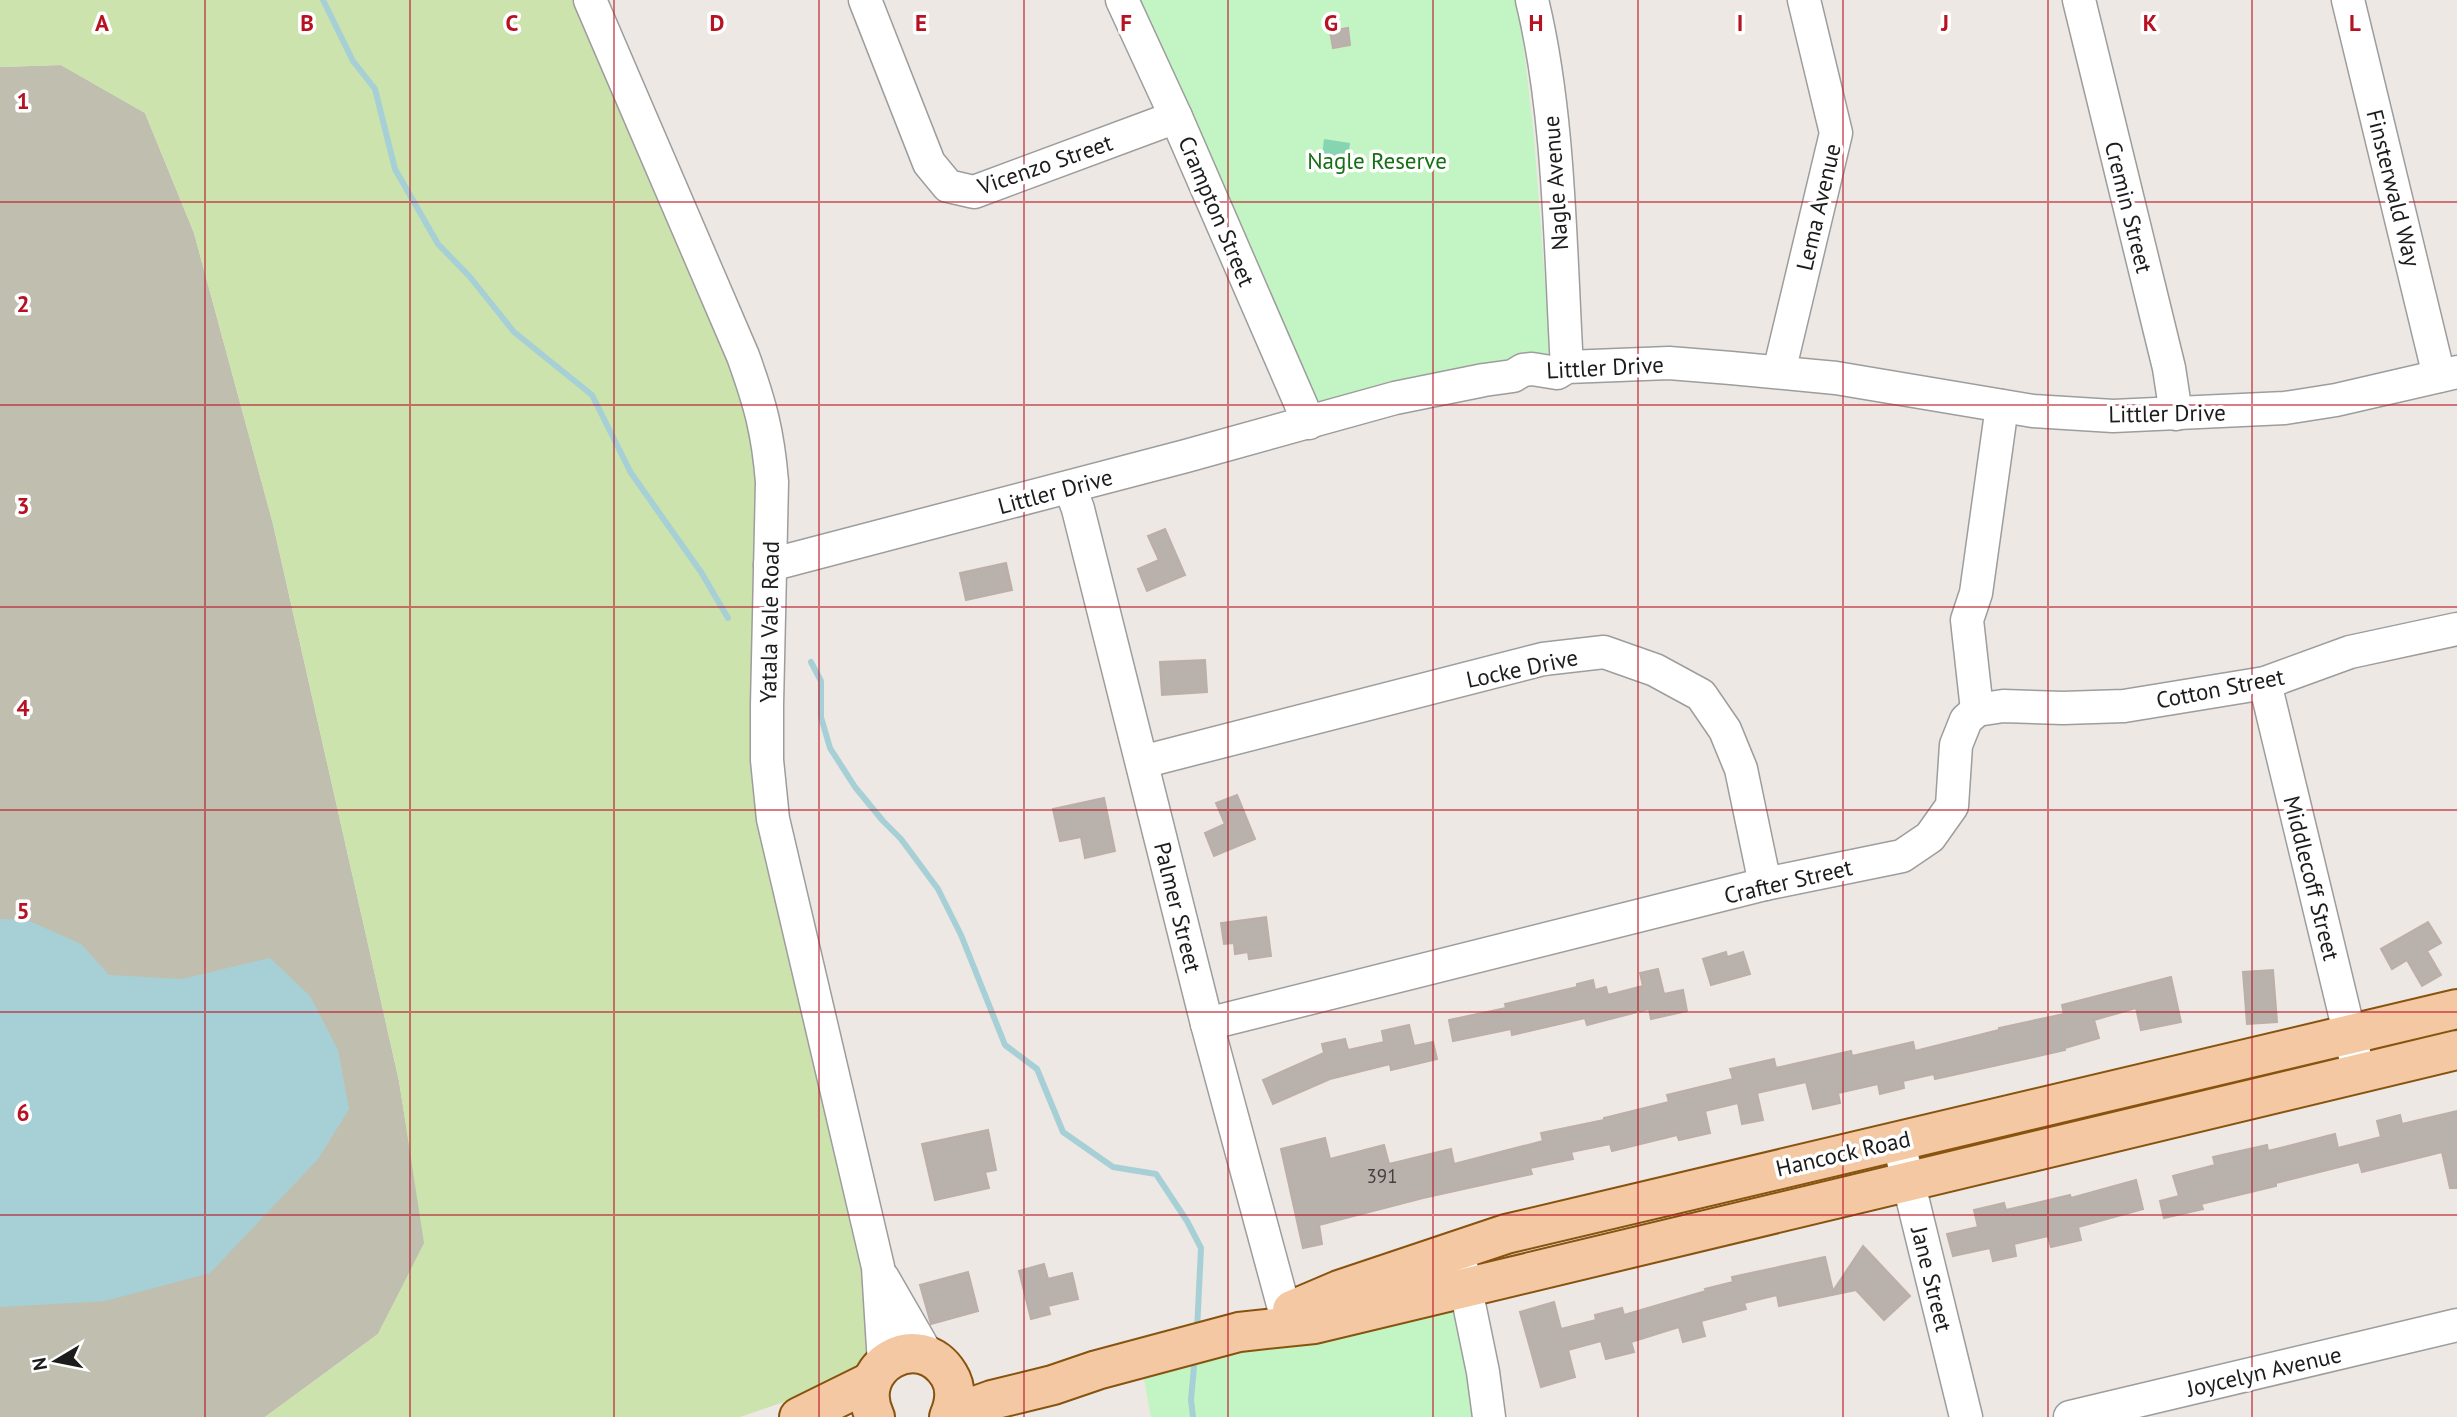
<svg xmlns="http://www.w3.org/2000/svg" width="2457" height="1417" font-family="'PT Sans',sans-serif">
<rect width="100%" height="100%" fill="#ede8e3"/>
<path fill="#c0beaf" d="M 61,65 L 145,113 L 194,233 L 273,524 L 399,1081 L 425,1243 L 378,1334 L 265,1417 L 0,1417 L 0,67 Z"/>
<path fill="#cce3ad" d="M 0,0 L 590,0 L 769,440 L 767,760 L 890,1292 L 879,1369 L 740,1417 L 265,1417 L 378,1334 L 424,1243 L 399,1081 L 273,524 L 194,233 L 145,113 L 61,65 L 0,67 Z"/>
<g fill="#c3f4c3">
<path d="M 1132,0 L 1515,0 L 1521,24 L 1534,137 L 1551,360 L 1314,406 Z"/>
<path d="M 1466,1286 L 1489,1417 L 1151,1417 L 1143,1374 Z"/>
</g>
<path fill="#87d5b0" d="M 1324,139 L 1350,143 L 1347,167 L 1321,164 Z"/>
<path fill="#a7d0d6" d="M 0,919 L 27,920 L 81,944 L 109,975 L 182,979 L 270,958 L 310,996 L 338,1050 L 349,1109 L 318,1159 L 210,1273 L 105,1301 L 0,1307 Z"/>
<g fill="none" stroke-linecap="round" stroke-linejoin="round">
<g stroke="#a7d0d6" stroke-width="6">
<path d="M 323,0 L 353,61 L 375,89 L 395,169 L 438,244 L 470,277 L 514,332 L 592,395 L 631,473 L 701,572 L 728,618"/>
<path d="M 811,662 L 821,681 L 821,717 L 830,748 L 855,787 L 883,821 L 901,839 L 938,889 L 961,935 L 1005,1045 L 1037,1069 L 1063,1132 L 1113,1167 L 1156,1174 L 1187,1221 L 1201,1248 L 1197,1331"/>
<path d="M 1193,1417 L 1191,1400 L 1195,1356"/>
</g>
</g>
<g fill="#b9b1ac" stroke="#bdaea7" stroke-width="2">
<path d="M 1348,28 L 1350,45 L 1333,48 L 1330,31 Z"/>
<path d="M 1165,529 L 1185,575 L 1147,591 L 1138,569 L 1159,560 L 1148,536 Z"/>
<path d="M 1006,563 L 1012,590 L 966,600 L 960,573 Z"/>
<path d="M 1205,660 L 1207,692 L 1162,695 L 1160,662 Z"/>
<path d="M 1237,795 L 1255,839 L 1214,856 L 1205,833 L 1225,824 L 1216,803 Z"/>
<path d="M 1104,798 L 1115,851 L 1085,858 L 1081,837 L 1060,841 L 1053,809 Z"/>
<path d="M 1266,917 L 1271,956 L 1249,959 L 1248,952 L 1235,954 L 1234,943 L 1224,944 L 1221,923 Z"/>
<path d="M 2428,922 L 2441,943 L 2427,951 L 2441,975 L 2422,986 L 2407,960 L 2392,969 L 2381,949 Z"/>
<path d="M 1726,952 L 1727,957 L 1743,952 L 1750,974 L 1711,985 L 1703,959 Z"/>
<path d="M 1658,969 L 1664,994 L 1683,990 L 1687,1011 L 1651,1019 L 1649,1009 L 1587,1025 L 1585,1018 L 1512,1035 L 1511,1029 L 1453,1041 L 1449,1020 L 1506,1008 L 1505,1004 L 1577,987 L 1577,984 L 1593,980 L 1595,990 L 1606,987 L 1608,995 L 1643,986 L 1640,973 Z"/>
<path d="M 2273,970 L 2277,1022 L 2247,1024 L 2243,972 Z"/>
<path d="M 2171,977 L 2181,1022 L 2141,1030 L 2136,1008 L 2094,1020 L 2099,1038 L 2065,1048 L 2065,1050 L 1935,1079 L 1934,1074 L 1903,1081 L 1904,1088 L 1880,1094 L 1878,1084 L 1838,1093 L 1840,1103 L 1813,1109 L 1806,1082 L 1757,1093 L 1763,1120 L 1742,1124 L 1738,1103 L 1705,1111 L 1710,1133 L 1679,1140 L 1677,1135 L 1612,1151 L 1610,1144 L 1571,1152 L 1573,1159 L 1530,1168 L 1532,1174 L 1423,1198 L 1319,1225 L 1322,1244 L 1303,1248 L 1281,1149 L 1325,1138 L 1330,1159 L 1384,1145 L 1389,1164 L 1451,1149 L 1454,1164 L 1543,1141 L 1541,1133 L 1604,1120 L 1604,1118 L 1669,1102 L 1667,1095 L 1733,1079 L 1730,1069 L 1774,1059 L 1776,1068 L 1851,1051 L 1852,1056 L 1913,1042 L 1915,1051 L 1999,1030 L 1999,1028 L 2064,1014 L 2062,1005 Z"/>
<path d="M 1409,1025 L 1414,1046 L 1433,1042 L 1437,1059 L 1391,1070 L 1390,1064 L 1330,1079 L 1273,1104 L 1263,1080 L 1324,1053 L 1322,1044 L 1345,1039 L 1348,1050 L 1384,1042 L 1382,1031 Z"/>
<path d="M 2457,1111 L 2457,1188 L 2450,1188 L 2442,1152 L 2362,1172 L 2359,1162 L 2276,1183 L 2276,1186 L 2201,1204 L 2203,1209 L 2164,1218 L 2160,1201 L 2179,1196 L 2173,1176 L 2215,1165 L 2213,1157 L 2267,1145 L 2268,1151 L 2335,1134 L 2338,1148 L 2381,1137 L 2377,1121 L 2400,1115 L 2402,1124 Z"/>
<path d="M 988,1130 L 996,1170 L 985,1172 L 989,1188 L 935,1200 L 922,1144 Z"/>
<path d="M 2136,1180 L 2143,1209 L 2078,1227 L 2081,1240 L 2051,1247 L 2048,1236 L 2014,1244 L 2016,1256 L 1993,1261 L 1990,1248 L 1953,1256 L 1947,1234 L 1978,1227 L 1974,1210 L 2004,1203 L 2006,1210 L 2070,1195 L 2071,1198 Z"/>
<path d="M 1863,1246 L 1910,1296 L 1884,1320 L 1856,1290 L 1779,1306 L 1777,1295 L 1744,1303 L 1746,1309 L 1701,1321 L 1705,1336 L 1683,1342 L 1679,1327 L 1631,1342 L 1634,1352 L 1606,1359 L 1601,1341 L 1568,1350 L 1575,1377 L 1541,1387 L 1520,1312 L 1554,1302 L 1561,1329 L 1596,1320 L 1595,1315 L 1622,1308 L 1624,1315 L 1706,1291 L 1705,1289 L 1733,1282 L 1732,1277 L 1825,1257 L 1833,1291 Z"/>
<path d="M 1044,1264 L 1048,1279 L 1072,1273 L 1078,1299 L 1048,1306 L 1050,1314 L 1031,1319 L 1019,1271 Z"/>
<path d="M 968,1272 L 978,1311 L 931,1324 L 920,1285 Z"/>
</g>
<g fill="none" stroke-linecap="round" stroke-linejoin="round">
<defs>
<g id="minor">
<path d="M 590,0 L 743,356 C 760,403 768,432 772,482 L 767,705 L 767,760 L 773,819 L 878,1267 L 884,1364"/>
<path d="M 865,0 L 929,163 L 948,186 L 974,192 L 1176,117"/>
<path d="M 1122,0 L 1176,117 L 1309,423"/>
<path d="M 1532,0 C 1560,115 1560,249 1567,367"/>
<path d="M 2079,0 L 2169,368 L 2176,414"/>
<path d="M 2348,0 L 2439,376"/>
<path d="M 1779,372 L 1836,133 L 1804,0"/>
<path d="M 1070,487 L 1078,509 L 1207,1024 L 1289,1327"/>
<path d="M 770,565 L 1186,456 L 1395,398 L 1484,380 L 1513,376 L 1523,370 L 1532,369 L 1557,373 L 1567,367 L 1669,363 L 1731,368 L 1836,378 L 2033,411 L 2113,416 L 2285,408 L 2336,400 L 2457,372"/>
<path d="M 2265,683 L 2359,1073"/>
<path d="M 1977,710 L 2003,706 L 2063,708 L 2124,706 L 2265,683 L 2350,652 L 2457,629"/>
<path d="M 1977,710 L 1967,620 L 1976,593 L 2002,406"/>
<path d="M 1142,762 L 1543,659 L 1604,652 L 1655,670 L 1701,695 L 1725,730 L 1741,769 L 1765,884"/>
<path d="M 1207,1024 L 1765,884 L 1902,856 L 1930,837 L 1952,806 L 1956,745 L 1966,720 L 1977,710"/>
<path d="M 1898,1140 L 1966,1417"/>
<path d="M 1461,1265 L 1483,1372 L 1489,1417"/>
<path d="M 883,1278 L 928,1356"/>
<path d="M 2070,1417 L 2457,1325"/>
</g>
<g id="major">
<path d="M 1292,1310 L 1339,1290 L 1506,1234 L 2457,1009"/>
<path d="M 950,1415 L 992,1400 L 1053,1385 L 1097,1370 L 1239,1332 L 1314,1324 L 2457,1050"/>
<path d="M 799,1417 L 872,1381"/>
<path d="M 875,1417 C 850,1366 920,1327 949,1375 C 957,1388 955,1403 949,1417"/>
</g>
</defs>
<use href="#minor" stroke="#9d9d9d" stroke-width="35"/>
<use href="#major" stroke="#87530e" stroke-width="42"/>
<use href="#minor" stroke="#fff" stroke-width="32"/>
<use href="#major" stroke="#f3c8a2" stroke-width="38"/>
</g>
<path fill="none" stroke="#b61222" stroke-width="2" stroke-opacity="0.55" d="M 205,0 L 205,1417M 410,0 L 410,1417M 614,0 L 614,1417M 819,0 L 819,1417M 1024,0 L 1024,1417M 1228,0 L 1228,1417M 1433,0 L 1433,1417M 1638,0 L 1638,1417M 1843,0 L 1843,1417M 2048,0 L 2048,1417M 2252,0 L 2252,1417M 0,202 L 2457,202M 0,405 L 2457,405M 0,607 L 2457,607M 0,810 L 2457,810M 0,1012 L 2457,1012M 0,1215 L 2457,1215"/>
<g text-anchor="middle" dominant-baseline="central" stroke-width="7" stroke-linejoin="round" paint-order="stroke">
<g font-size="19" fill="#434140">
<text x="1382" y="1176">391</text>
</g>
<g font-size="23" fill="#166f15" stroke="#fff">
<text x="1377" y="160">Nagle Reserve</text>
</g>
<g font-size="23" fill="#1c1c1c" stroke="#fff">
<text transform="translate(1045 164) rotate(-19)">Vicenzo Street</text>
<text transform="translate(1555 183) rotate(-94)">Nagle Avenue</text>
<text transform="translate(2394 188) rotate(76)">Finsterwald Way</text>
<text transform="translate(1818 207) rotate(-77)">Lema Avenue</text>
<text transform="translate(2129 207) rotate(76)">Cremin Street</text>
<text transform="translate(1217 211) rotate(67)">Crampton Street</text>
<text transform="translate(1605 367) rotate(-3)">Littler Drive</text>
<text transform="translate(2167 413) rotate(-1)">Littler Drive</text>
<text transform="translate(1055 491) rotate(-15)">Littler Drive</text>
<text transform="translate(769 622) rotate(-89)">Yatala Vale Road</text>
<text transform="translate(1522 668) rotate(-12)">Locke Drive</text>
<text transform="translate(2220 688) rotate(-11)">Cotton Street</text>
<text transform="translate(2312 878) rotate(76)">Middlecoff Street</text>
<text transform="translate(1788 881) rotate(-13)">Crafter Street</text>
<text transform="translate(1178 907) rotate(76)">Palmer Street</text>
<text transform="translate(1843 1153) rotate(-13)">Hancock Road</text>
<text transform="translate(1932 1279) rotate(76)">Jane Street</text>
<text transform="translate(2264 1371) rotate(-13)">Joycelyn Avenue</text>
</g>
</g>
<g font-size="23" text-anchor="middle" font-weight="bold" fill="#b61222" stroke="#fff" stroke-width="7" stroke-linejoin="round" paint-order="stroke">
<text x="102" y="31">A</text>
<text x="307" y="31">B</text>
<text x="512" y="31">C</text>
<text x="717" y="31">D</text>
<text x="921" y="31">E</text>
<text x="1126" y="31">F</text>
<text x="1331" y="31">G</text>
<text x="1536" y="31">H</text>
<text x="1740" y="31">I</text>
<text x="1945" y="31">J</text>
<text x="2150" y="31">K</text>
<text x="2355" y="31">L</text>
<text x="23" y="109">1</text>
<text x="23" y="312">2</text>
<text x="23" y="514">3</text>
<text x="23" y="716">4</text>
<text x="23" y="919">5</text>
<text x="23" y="1121">6</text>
</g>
<g transform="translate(56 1361) rotate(260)" stroke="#ffffff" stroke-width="5" paint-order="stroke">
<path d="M0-5L12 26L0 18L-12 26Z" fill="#1c1c1c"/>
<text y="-10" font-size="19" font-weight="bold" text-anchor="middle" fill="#1c1c1c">N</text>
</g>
</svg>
